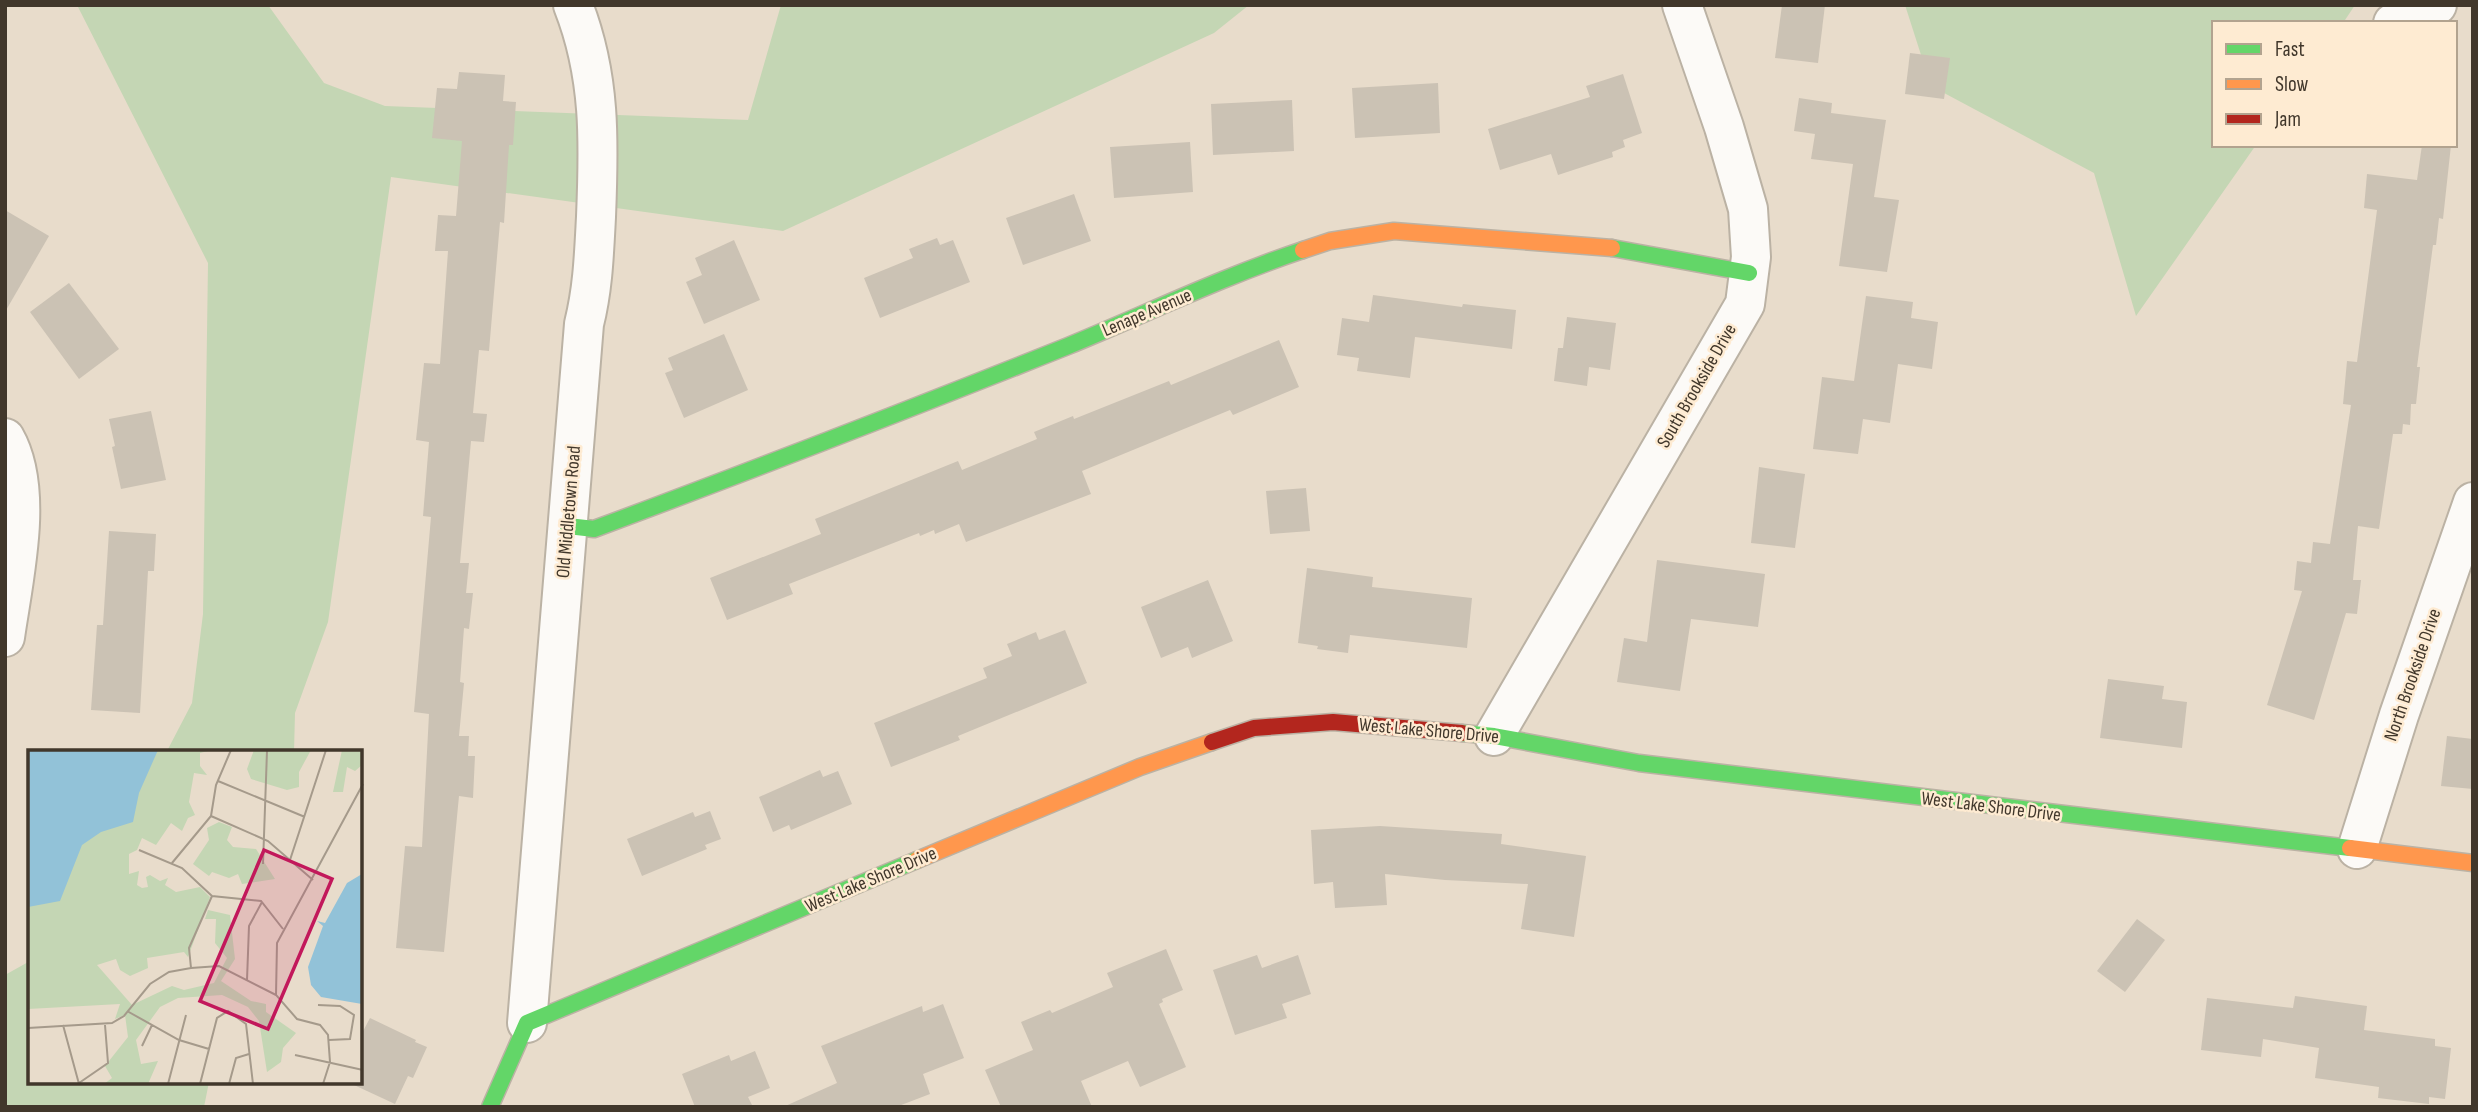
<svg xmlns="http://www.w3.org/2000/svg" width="2478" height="1112" font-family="'Sofia Sans Condensed',sans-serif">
<rect width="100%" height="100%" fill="#e8dccb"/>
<g fill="#c4d6b4">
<path d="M 77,5 L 268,5 L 324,83 L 385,106 L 748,120 L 781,5 L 1249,5 L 1214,33 L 783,231 L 391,177 L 328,622 L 295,713 L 294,752 L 167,751 L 192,703 L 203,614 L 208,263 Z"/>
<path d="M 1905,5 L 2355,5 L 2343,23 L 2214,23 L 2214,145 L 2256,145 L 2136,316 L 2094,173 L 1931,86 Z"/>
<path d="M 30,961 L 30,1082 L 209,1082 L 204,1107 L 5,1107 L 5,975 Z"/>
</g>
<g fill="#cbc2b4">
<path d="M 1782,5 L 1825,5 L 1818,63 L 1775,58 Z"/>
<path d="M 1910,53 L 1950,58 L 1944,99 L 1905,94 Z"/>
<path d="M 459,72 L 505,75 L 503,101 L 516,102 L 513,145 L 509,145 L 504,223 L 500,222 L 489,351 L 479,350 L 473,413 L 487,414 L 484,442 L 471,441 L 460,563 L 469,563 L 466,593 L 473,593 L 469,629 L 464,628 L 460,682 L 464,683 L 459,736 L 469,736 L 468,756 L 475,756 L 473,798 L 459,796 L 444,952 L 396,948 L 405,846 L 422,847 L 429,714 L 414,712 L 431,517 L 423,516 L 429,442 L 416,440 L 424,363 L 440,364 L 448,251 L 435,251 L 438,215 L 456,216 L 462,141 L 432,138 L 437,88 L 457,89 Z"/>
<path d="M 1623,74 L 1642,133 L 1623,140 L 1625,147 L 1612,152 L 1613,157 L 1558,175 L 1551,154 L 1500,170 L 1488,129 L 1590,97 L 1586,86 Z"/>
<path d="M 1438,83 L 1440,133 L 1355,138 L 1352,88 Z"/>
<path d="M 1799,98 L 1832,103 L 1831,113 L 1886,120 L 1874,197 L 1899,200 L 1887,272 L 1839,266 L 1853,164 L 1811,159 L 1815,134 L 1794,131 Z"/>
<path d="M 1292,100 L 1294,151 L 1213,155 L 1211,104 Z"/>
<path d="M 1190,142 L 1193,192 L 1114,198 L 1110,147 Z"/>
<path d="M 2422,145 L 2451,145 L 2443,219 L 2439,218 L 2436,245 L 2433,245 L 2417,367 L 2420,367 L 2416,404 L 2411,404 L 2410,425 L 2403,424 L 2402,434 L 2393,434 L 2379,529 L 2358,526 L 2353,580 L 2361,580 L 2357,614 L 2346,613 L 2314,720 L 2267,705 L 2302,591 L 2294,590 L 2297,561 L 2311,563 L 2313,542 L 2330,544 L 2351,405 L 2343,404 L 2347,361 L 2357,362 L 2377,210 L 2364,208 L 2367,174 L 2417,180 Z"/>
<path d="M 1074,194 L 1091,241 L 1023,265 L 1006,218 Z"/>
<path d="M 5,210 L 49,236 L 5,312 Z"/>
<path d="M 937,238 L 940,245 L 953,240 L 970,282 L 880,318 L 864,278 L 913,258 L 909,249 Z"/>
<path d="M 734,240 L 760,300 L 704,324 L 686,282 L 702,275 L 695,258 Z"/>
<path d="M 69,283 L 119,349 L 79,379 L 30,312 Z"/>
<path d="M 1373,295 L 1462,307 L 1463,304 L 1516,310 L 1512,349 L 1415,337 L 1410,378 L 1357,371 L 1359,358 L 1337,355 L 1342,318 L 1369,322 Z"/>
<path d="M 1866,296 L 1913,302 L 1911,318 L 1938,322 L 1932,369 L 1898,364 L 1890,423 L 1863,419 L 1858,454 L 1813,449 L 1822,377 L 1854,381 Z"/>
<path d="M 1567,317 L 1616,323 L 1610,370 L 1589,367 L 1587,386 L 1554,381 L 1558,348 L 1563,348 Z"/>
<path d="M 724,334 L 748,390 L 684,418 L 665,373 L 673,370 L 668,358 Z"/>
<path d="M 1279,340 L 1299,387 L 1233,415 L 1230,410 L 1082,471 L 1091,494 L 966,542 L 959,524 L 935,534 L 934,530 L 920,536 L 919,533 L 789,584 L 793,594 L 727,620 L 710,578 L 821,534 L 815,519 L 958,461 L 962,470 L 1037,439 L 1034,432 L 1073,416 L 1074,419 L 1169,381 L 1171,385 Z"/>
<path d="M 151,411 L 166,480 L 121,489 L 112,447 L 115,446 L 109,419 Z"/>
<path d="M 1759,467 L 1805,474 L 1795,548 L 1751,543 Z"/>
<path d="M 1306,488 L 1310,531 L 1270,534 L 1266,491 Z"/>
<path d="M 109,531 L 156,534 L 154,571 L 148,571 L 140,713 L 91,710 L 97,625 L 103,625 Z"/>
<path d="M 1657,560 L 1765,574 L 1758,627 L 1691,619 L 1680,691 L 1617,682 L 1624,638 L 1647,642 Z"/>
<path d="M 1307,568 L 1373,577 L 1372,587 L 1472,598 L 1467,648 L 1350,635 L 1348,653 L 1317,649 L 1318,646 L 1298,643 Z"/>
<path d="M 1208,580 L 1233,641 L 1192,658 L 1188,647 L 1161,658 L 1141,607 Z"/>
<path d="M 1065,630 L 1087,683 L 958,736 L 960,740 L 891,767 L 874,723 L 987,678 L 983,668 L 1012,656 L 1007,644 L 1036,632 L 1039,640 Z"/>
<path d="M 2108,679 L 2164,686 L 2162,699 L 2187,702 L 2182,748 L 2100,738 Z"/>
<path d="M 2447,736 L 2473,739 L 2473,789 L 2441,786 Z"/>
<path d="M 820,770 L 823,777 L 838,771 L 852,804 L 791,830 L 789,825 L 773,832 L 759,797 Z"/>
<path d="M 710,811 L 721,839 L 705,845 L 707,849 L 642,876 L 627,839 L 693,812 L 695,817 Z"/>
<path d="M 1380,826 L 1502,834 L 1501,844 L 1586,856 L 1574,937 L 1521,929 L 1528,884 L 1445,880 L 1385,874 L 1387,905 L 1335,908 L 1333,882 L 1314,884 L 1311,830 Z"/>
<path d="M 2137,919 L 2165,940 L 2125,992 L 2097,971 Z"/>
<path d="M 1166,949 L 1183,990 L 1162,999 L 1163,1002 L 1159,1004 L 1186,1067 L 1140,1087 L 1128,1061 L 1081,1081 L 1092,1107 L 1001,1107 L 985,1070 L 1033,1050 L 1021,1022 L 1050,1010 L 1052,1013 L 1113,987 L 1107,973 Z"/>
<path d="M 1257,955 L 1262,968 L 1298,955 L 1311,994 L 1282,1004 L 1287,1018 L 1235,1035 L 1213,970 Z"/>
<path d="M 2295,996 L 2367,1006 L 2364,1030 L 2435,1039 L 2435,1046 L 2451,1048 L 2445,1099 L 2429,1097 L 2429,1104 L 2378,1098 L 2379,1087 L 2315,1078 L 2319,1048 L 2263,1039 L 2261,1057 L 2201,1050 L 2207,998 L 2293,1008 Z"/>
<path d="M 943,1004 L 964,1058 L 923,1074 L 930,1094 L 896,1107 L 783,1107 L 837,1083 L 821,1046 L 922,1006 L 923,1012 Z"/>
<path d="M 370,1018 L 416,1040 L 415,1042 L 427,1047 L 413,1078 L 408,1076 L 395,1104 L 354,1085 L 355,1082 L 360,1082 L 360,1037 Z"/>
<path d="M 755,1051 L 770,1088 L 748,1097 L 753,1107 L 695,1107 L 682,1074 L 729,1055 L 731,1061 Z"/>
</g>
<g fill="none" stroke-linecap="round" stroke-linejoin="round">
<defs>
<g id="street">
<path d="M 2393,23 L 2437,5"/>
<path d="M 5,438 C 35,490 13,580 5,637"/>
<path d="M 1494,736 L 1745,304 L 1751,257 L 1748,209 L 1724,127 L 1682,5"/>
<path d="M 2357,849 L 2399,715 L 2473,502"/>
<path d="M 527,1023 L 584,324 C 593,288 594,254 596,217 C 599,143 601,76 573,5"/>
</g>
<g id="fast">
<path d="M 1612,248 L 1749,273"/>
<path d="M 568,526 L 594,529 C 753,470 910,409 1068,346 C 1146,314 1222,277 1303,250"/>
<path d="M 1462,733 L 1494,736 L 1639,763 L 2350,848"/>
<path d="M 490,1107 L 527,1023 L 917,860"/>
</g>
<g id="slow">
<path d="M 1303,250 L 1330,241 L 1394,231 L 1612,248"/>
<path d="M 2350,848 L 2473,863"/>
<path d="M 917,860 L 1140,767 L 1212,742"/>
</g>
<path id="jam" d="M 1212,742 L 1254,728 L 1333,722 L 1462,733"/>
</defs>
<use href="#street" stroke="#bbb2a4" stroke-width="42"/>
<use href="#fast" stroke="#bbb2a4" stroke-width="19"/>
<use href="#slow" stroke="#bbb2a4" stroke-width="19"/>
<use href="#jam" stroke="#bbb2a4" stroke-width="19"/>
<use href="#street" stroke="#fcfaf7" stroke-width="38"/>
<use href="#fast" stroke="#63d668" stroke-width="16"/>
<use href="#slow" stroke="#ff974d" stroke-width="16"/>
<use href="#jam" stroke="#b3261e" stroke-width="16"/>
</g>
<g text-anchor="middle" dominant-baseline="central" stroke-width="5" stroke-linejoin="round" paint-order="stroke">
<g font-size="19" fill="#41372b" stroke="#feebd2">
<text transform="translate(1147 313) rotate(-23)">Lenape Avenue</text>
<text transform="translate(1697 386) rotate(-60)">South Brookside Drive</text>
<text transform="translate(569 512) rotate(-85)">Old Middletown Road</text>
<text transform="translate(2413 675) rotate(-71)">North Brookside Drive</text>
<text transform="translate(1429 731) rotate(5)">West Lake Shore Drive</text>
<text transform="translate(1991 807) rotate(7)">West Lake Shore Drive</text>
<text transform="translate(871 880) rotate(-23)">West Lake Shore Drive</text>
</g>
</g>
<g transform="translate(28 750)">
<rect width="334" height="334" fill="#e8dccb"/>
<path d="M 0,0 L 184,0 L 172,3 L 172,16 L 179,25 L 166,23 L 161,52 L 167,65 L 160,68 L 154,81 L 143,73 L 128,95 L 114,88 L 109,100 L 101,104 L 101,124 L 111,121 L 109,135 L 114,138 L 120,137 L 118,127 L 122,125 L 132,131 L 140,128 L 137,135 L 148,142 L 172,137 L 182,147 L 160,207 L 156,202 L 119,208 L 120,218 L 102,226 L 92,220 L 88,209 L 69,215 L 104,255 L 144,236 L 156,240 L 186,233 L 199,208 L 187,193 L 188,169 L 177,169 L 180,160 L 202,165 L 207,209 L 193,231 L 223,251 L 238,254 L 238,262 L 268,283 L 255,298 L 253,312 L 239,322 L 231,271 L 220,257 L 194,245 L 150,248 L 132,257 L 108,290 L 113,314 L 130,311 L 120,334 L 76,334 L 84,328 L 77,316 L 100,287 L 97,265 L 87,269 L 92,254 L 0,259 ZM 226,0 L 283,0 L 271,22 L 271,37 L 259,40 L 223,29 L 219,19 ZM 314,0 L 334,0 L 334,15 L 327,21 L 319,17 L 315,42 L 305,42 ZM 191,72 L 204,77 L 199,90 L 205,97 L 228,99 L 247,129 L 214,134 L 210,124 L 201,128 L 184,122 L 181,126 L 165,114 L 181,90 L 179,78 Z" fill="#c4d6b4"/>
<path d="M 0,0 L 130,0 L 111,43 L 105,72 L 73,82 L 54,95 L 32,151 L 0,157 ZM 334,124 L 334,254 L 293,247 L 283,235 L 280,217 L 295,176 L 289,171 L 297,173 L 319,133 Z" fill="#92c2d8"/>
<path fill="none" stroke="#a59a8b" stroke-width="2" d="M 190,31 L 277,67M 183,66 L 240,91 L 285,130M 111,100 L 154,118 L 184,146 L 233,151 L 255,179M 262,110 L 298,0M 144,113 L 183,66 L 188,35 L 203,0M 235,114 L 239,1M 163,218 L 161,198 L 184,146M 219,230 L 221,176 L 234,152M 290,255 L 312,256 L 326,265 L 322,289 L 301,290M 99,261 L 151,290 L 181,299M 35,275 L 51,334M 0,278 L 84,273 L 96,266 L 122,234 L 141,222 L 163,218 L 191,216 L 248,245M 114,296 L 124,275M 267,305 L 335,320M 51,333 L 80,313 L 77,275M 140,334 L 158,265M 172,334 L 189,268 L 200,261 L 218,274 L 225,334M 201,334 L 208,308 L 221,304M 295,334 L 302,312 L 300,285 L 292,275 L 269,269 L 248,245 L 249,193 L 335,34"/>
<path fill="#c2185b" fill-opacity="0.15" stroke="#c2185b" stroke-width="3.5" d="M 236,100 L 304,129 L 240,279 L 172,251 Z"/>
<rect width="334" height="334" fill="none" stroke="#41372b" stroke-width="3.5"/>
</g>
<rect width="2478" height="1112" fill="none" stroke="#41372b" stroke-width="14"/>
<rect x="2212" y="21" width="245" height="126" fill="#feebd2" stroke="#b2a38f" stroke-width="2"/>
<rect x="2226" y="44" width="35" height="10" fill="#63d668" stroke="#b2a38f" stroke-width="2"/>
<text x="2275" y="56" font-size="21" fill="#41372b">Fast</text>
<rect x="2226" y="79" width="35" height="10" fill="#ff974d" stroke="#b2a38f" stroke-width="2"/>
<text x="2275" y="91" font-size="21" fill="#41372b">Slow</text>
<rect x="2226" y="114" width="35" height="10" fill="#b3261e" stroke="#b2a38f" stroke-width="2"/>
<text x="2275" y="126" font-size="21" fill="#41372b">Jam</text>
</svg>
